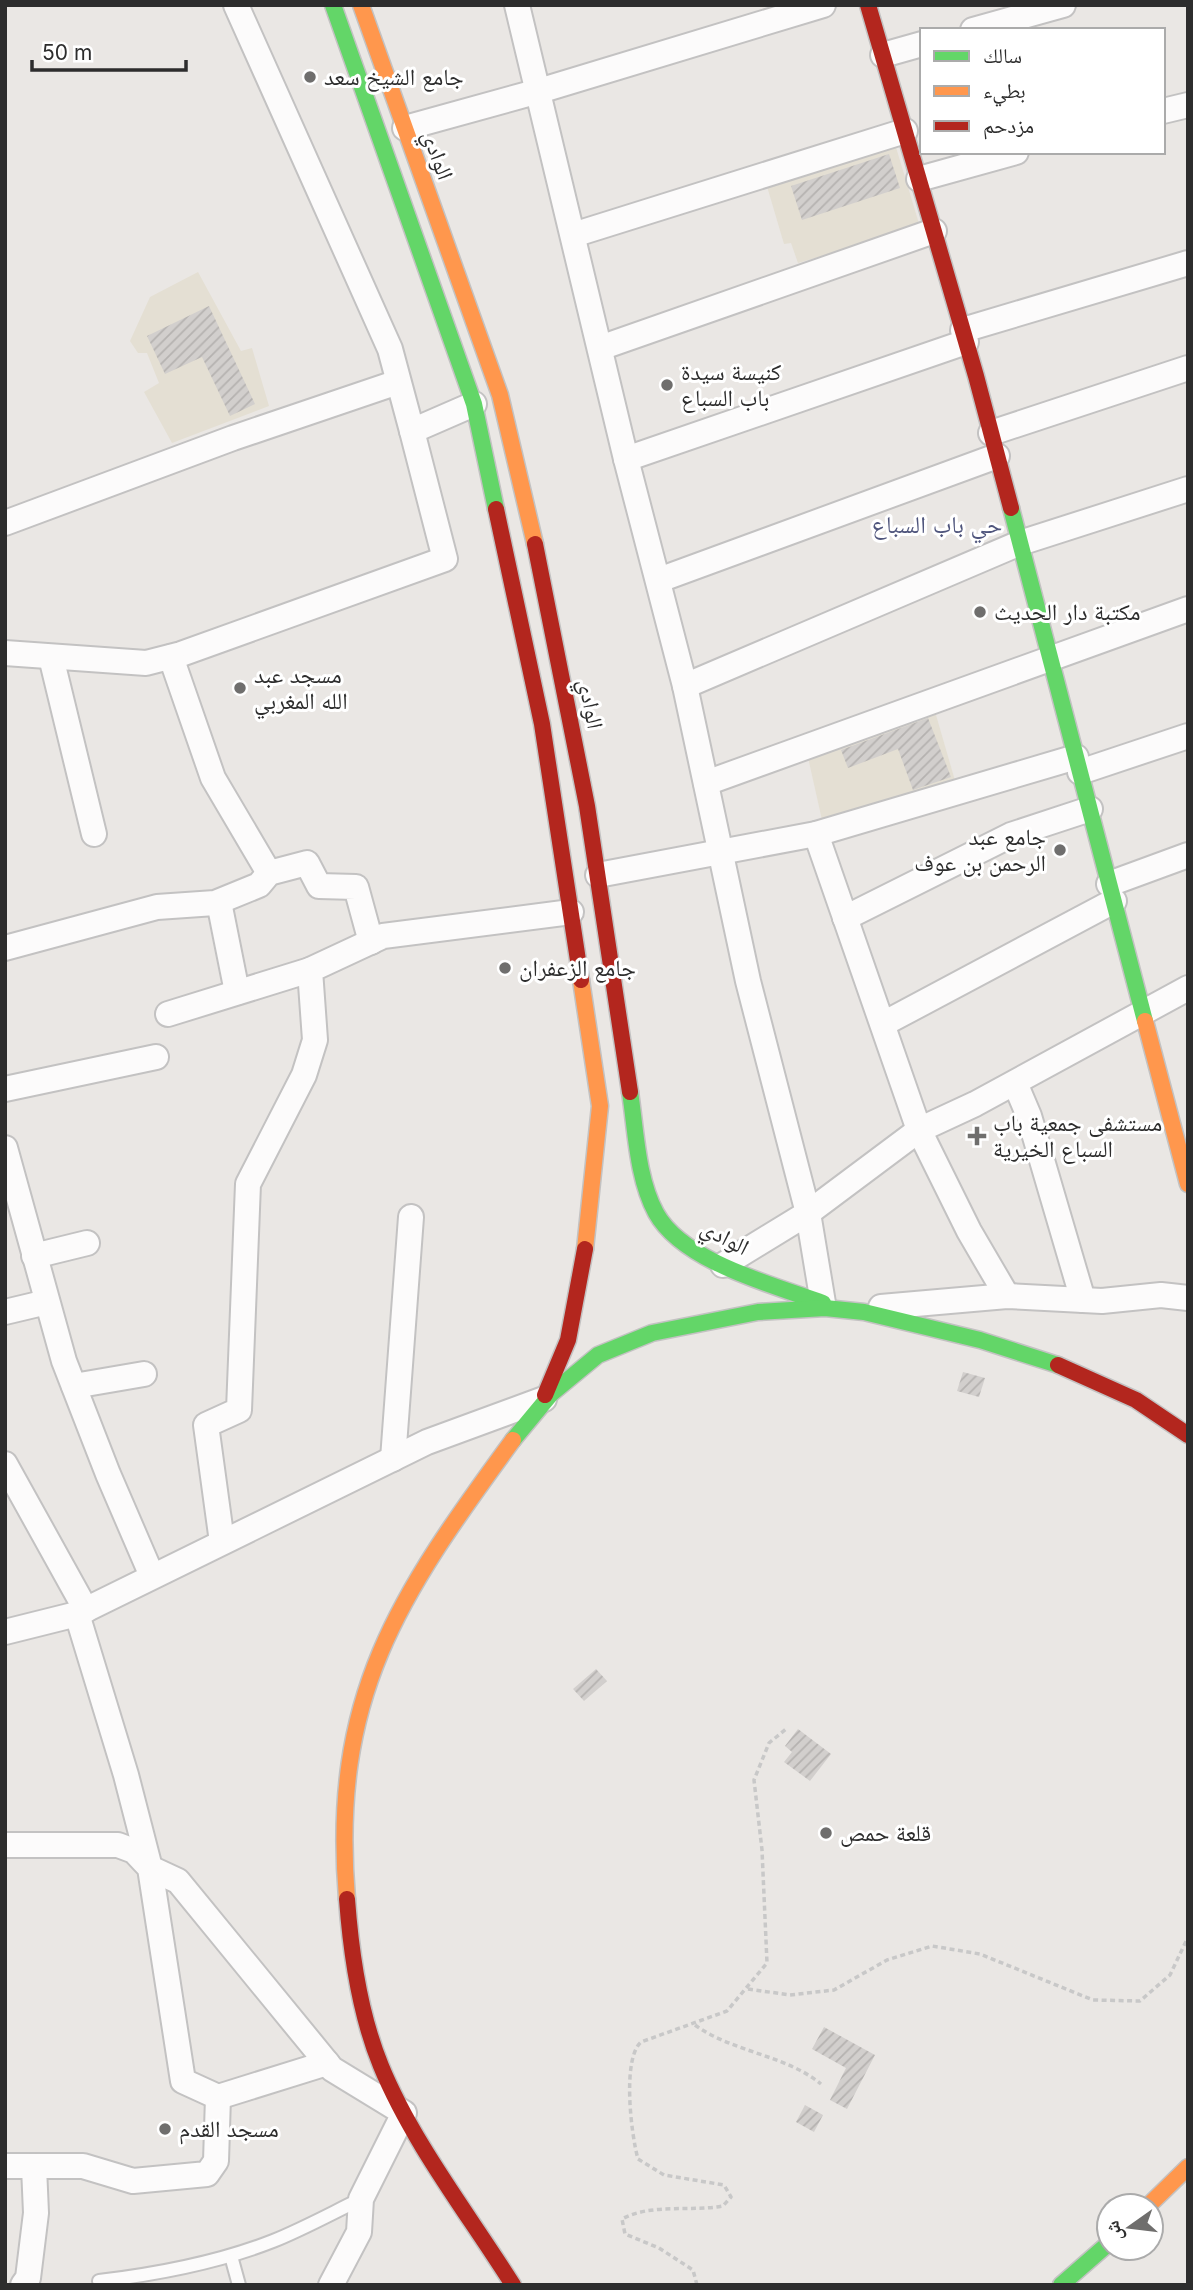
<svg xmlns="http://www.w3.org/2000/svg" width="1193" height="2290" font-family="Inter,'Noto Naskh Arabic',sans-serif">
<defs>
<pattern id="building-hatch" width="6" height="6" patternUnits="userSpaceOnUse" patternTransform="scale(1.75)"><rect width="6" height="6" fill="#d2cfcd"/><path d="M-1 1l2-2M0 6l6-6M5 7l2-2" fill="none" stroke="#b5b2b0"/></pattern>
</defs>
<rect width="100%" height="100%" fill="#eae7e4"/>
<g fill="#e4dfd3">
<path d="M 895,144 L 920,227 L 798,263 L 791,243 L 784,244 L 766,183 Z"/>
<path d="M 198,272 L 241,351 L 252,348 L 269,406 L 172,443 L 144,392 L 159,383 L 147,353 L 138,353 L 130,341 L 150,297 Z"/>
<path d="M 934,708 L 956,784 L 822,820 L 807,753 Z"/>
</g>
<g fill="url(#building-hatch)">
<path d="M 889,154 L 900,188 L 802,220 L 791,186 Z"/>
<path d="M 209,306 L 255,404 L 230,416 L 202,357 L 165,374 L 147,336 Z"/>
<path d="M 928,718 L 951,777 L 913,790 L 898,749 L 848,768 L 841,750 Z"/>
<path d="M 963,1372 L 985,1378 L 979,1397 L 957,1391 Z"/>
<path d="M 596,1669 L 607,1681 L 584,1701 L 573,1689 Z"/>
<path d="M 798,1729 L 831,1754 L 810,1781 L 784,1762 L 792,1752 L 785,1746 Z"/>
<path d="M 824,2027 L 875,2055 L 847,2109 L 830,2100 L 846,2068 L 812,2049 Z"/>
<path d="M 805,2105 L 823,2115 L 814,2132 L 796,2122 Z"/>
</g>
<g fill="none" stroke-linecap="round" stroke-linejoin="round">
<defs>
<g id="lane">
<path d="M 231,2256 L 239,2285"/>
<path d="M 99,2281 C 158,2274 217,2263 273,2241 C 303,2229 332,2213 361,2199"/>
</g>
<g id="street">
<path d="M 236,5 L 390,349 L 412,431 L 474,404"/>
<path d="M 517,5 L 626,459 L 685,686 L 748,981 L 808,1213 L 823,1303"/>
<path d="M 973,30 L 1063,5"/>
<path d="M 883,55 L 922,44"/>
<path d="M 1163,111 L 1188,105"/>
<path d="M 405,128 L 539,91 L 823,5"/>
<path d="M 919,179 L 1016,152"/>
<path d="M 573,235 L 905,131"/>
<path d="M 963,330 L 1188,263"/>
<path d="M 600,348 L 934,231"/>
<path d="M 991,433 L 1188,368"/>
<path d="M 626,459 L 966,342"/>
<path d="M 5,523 L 233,438 L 398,382"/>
<path d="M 659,580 L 997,456"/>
<path d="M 5,653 L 146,663 L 181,654 L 445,559 L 412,431"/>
<path d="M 51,657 L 94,834"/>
<path d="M 171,657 L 213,778 L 269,873"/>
<path d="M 685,686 L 1020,543 L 1188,489"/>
<path d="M 1080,772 L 1188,736"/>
<path d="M 706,783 L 1188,609"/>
<path d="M 816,834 L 919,1130 L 969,1231 L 1007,1296"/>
<path d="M 598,875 L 816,834 L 1076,757"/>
<path d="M 1109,884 L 1188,855"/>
<path d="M 219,902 L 237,992"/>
<path d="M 845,918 L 1011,835 L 1090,809"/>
<path d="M 5,948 L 157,907 L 215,903 L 259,885 L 269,873 L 307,863 L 319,886 L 356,887 L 371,942"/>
<path d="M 168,1014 L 310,970"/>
<path d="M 883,1024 L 1114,901"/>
<path d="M 1015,1083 L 1029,1116 L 1083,1300"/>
<path d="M 5,1089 L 156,1057"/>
<path d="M 5,1148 L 64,1361 L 108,1474 L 152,1576"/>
<path d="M 34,1256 L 87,1243"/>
<path d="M 723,1265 L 808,1213 L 919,1130 L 975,1104 L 1188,988"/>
<path d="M 881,1307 L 1007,1296 L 1102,1301 L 1161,1295 L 1188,1298"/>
<path d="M 5,1312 L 47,1302"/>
<path d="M 74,1386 L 144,1374"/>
<path d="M 393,1459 L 411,1217"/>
<path d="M 5,1464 L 86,1610"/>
<path d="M 222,1542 L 206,1425 L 239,1410 L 248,1184 L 304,1075 L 315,1040 L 310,970 L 383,936 L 571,912"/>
<path d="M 5,1632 L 77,1614"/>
<path d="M 5,1845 L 118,1845 L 134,1851 L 150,1868 L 183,2081 L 218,2097 L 216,2161 L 207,2174 L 133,2181 L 83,2166 L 5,2166"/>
<path d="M 218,2097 L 327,2063"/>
<path d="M 23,2285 L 28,2278 L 36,2213 L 34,2167"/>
<path d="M 331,2285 L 359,2232 L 361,2199 L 404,2113 L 332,2069 L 178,1881 L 150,1868 L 126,1775 L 77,1614 L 427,1442 L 544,1399"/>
</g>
<g id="fast">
<path d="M 333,5 L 474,404 L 496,509"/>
<path d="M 1011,508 L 1145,1021"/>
<path d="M 630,1092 C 636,1131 637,1178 656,1213 C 683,1262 773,1285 823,1303"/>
<path d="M 513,1440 L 552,1393 L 598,1355 L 652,1333 L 758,1312 L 825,1308 L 864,1312 L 980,1340 L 1058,1365"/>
<path d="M 1061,2285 L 1109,2243"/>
</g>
<g id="slow">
<path d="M 361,5 L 500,395 L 535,544"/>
<path d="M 581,980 L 600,1106 L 585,1249"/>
<path d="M 1145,1021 L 1188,1184"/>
<path d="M 347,1899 C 330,1696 398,1597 513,1440"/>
<path d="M 1148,2206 L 1188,2167"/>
</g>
<g id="jam">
<path d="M 868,5 L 976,376 L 1011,508"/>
<path d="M 496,509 L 542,724 L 581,980"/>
<path d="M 535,544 L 587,806 L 630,1092"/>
<path d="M 1058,1365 L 1136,1400 L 1188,1435"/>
<path d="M 545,1395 L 568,1340 L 585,1249"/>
<path d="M 347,1899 C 351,1954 360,2015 381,2066 C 412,2142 469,2215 513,2285"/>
</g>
</defs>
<use href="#lane" stroke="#c3c2c2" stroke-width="16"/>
<use href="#street" stroke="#c3c2c2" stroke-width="28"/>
<use href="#fast" stroke="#c3c2c2" stroke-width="19"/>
<use href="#slow" stroke="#c3c2c2" stroke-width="19"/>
<use href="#jam" stroke="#c3c2c2" stroke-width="19"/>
<g stroke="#c8c8c8" stroke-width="3.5" stroke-dasharray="5 3.5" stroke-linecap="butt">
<path d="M 748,1989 L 790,1995 L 834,1990 L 887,1960 L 932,1946 L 980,1954 L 1093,2000 L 1140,2001 L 1170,1975 L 1188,1937"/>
<path d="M 695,2025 C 732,2052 786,2055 821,2084"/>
<path d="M 697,2285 L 693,2270 L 659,2248 L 625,2234 L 622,2219 C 651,2203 691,2212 723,2206 L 731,2197 L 724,2185 L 664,2175 L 638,2159 C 631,2134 622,2059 641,2042 L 727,2011 L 767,1963 L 762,1850 L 754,1780 L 769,1743 L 786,1729"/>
</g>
<use href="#lane" stroke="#fcfbfb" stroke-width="12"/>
<use href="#street" stroke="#fcfbfb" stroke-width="24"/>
<use href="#fast" stroke="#63d668" stroke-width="16"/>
<use href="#slow" stroke="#ff974d" stroke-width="16"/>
<use href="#jam" stroke="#b3261e" stroke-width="16"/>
</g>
<g fill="#6f6e6d" stroke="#fff" stroke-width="2.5">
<circle cx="310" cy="77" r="7"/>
<circle cx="667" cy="385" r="7"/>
<circle cx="980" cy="612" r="7"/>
<circle cx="240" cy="688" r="7"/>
<circle cx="1060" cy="850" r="7"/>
<circle cx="505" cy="968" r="7"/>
<path d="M973.5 1125.5h7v7h7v7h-7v7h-7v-7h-7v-7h7z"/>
<circle cx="826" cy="1833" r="7"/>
<circle cx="165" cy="2129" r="7"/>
</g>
<g text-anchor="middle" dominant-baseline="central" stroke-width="6" stroke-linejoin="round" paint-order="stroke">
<g font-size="23" fill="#2d2d2d" stroke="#fff" text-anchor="start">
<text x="324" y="77">جامع الشيخ سعد</text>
<text x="681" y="372">كنيسة سيدة<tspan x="681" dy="26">باب السباع</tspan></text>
<text x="994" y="612">مكتبة دار الحديث</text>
<text x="254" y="675">مسجد عبد<tspan x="254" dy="26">الله المغربي</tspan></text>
<text x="1046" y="837" text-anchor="end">جامع عبد<tspan x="1046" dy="26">الرحمن بن عوف</tspan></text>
<text x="519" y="968">جامع الزعفران</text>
<text x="993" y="1123">مستشفى جمعية باب<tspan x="993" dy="26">السباع الخيرية</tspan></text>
<text x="840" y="1833">قلعة حمص</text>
<text x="179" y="2129">مسجد القدم</text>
</g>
<g font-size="23" fill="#2d2d2d" stroke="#fff">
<text transform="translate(438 155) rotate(70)">الوادي</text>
<text transform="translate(591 704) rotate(79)">الوادي</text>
<text transform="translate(725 1237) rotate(28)">الوادي</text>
</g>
<g font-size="24" fill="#4f557c" stroke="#fff">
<text x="937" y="524">حي باب السباع</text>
</g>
</g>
<rect width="1193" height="2290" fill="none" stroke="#2d2d2d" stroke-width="14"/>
<rect x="920" y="28" width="245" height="126" fill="#ffffff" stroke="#ababab" stroke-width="2"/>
<rect x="934" y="51" width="35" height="10" fill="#63d668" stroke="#ababab" stroke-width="2"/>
<text x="983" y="63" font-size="21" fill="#2d2d2d">سالك</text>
<rect x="934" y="86" width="35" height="10" fill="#ff974d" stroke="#ababab" stroke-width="2"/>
<text x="983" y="98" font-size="21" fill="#2d2d2d">بطيء</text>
<rect x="934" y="121" width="35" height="10" fill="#b3261e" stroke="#ababab" stroke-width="2"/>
<text x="983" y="133" font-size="21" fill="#2d2d2d">مزدحم</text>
<g transform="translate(1130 2227) rotate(256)"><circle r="33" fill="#ffffff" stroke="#ababab" stroke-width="2"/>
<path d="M0-5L12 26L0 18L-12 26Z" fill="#6f6e6d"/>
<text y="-10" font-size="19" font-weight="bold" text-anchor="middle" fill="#2d2d2d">ش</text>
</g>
<path d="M32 60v10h154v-10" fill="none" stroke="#2d2d2d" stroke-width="3.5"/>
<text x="42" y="60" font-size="21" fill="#2d2d2d" stroke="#ffffff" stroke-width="5" paint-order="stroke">50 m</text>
</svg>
